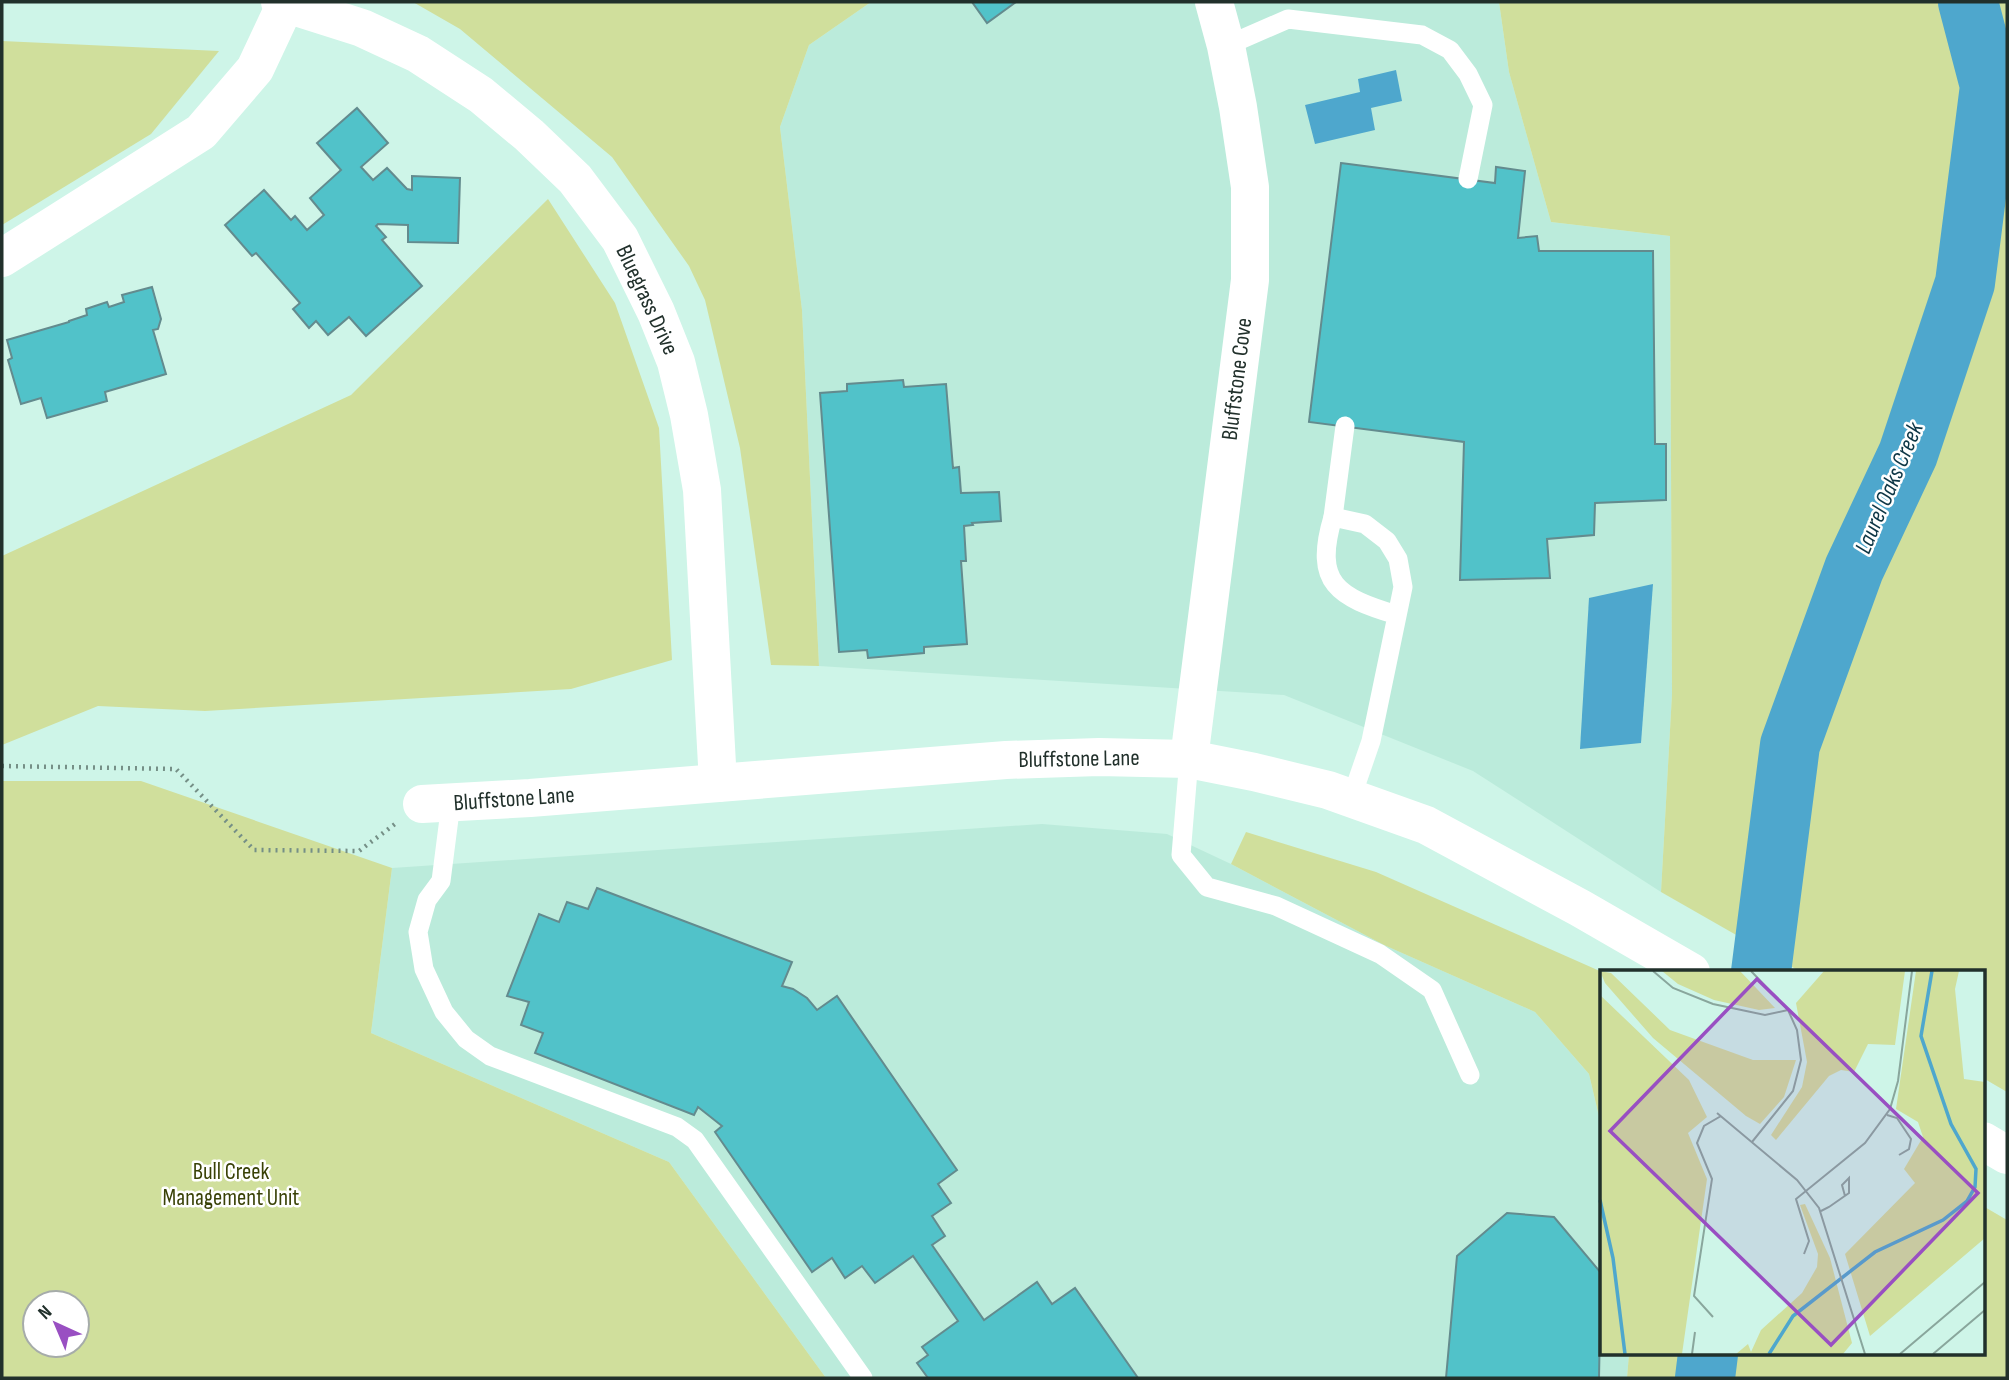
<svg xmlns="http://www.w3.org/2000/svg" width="2009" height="1380" font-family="'Sofia Sans Condensed',sans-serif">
<rect width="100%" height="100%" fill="#cef5e8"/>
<g fill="#bbebdb">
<path d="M 871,2 L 1499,2 L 1509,72 L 1551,222 L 1670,236 L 1672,694 L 1661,892 L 1473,771 L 1284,695 L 819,666 L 802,310 L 780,127 L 809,45 Z"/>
<path d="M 1042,824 L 1167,834 L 1231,864 L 1384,945 L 1535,1012 L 1589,1074 L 1601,1125 L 1601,1354 L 1629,1354 L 1627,1378 L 826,1378 L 669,1162 L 371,1033 L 392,868 Z"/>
</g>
<g fill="#d0df9c" fill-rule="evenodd">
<path d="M 413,2 L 871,2 L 809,45 L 780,127 L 802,310 L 819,666 L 771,665 L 740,448 L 705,300 L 689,266 L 612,157 L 460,29 Z"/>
<path d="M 1499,2 L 2007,2 L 2007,1092 L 1983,1078 L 1983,972 L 1801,972 L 1661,892 L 1672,694 L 1670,236 L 1551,222 L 1509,72 Z"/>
<path d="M 2,41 L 219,51 L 151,134 L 2,225 Z"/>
<path d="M 548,199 L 615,303 L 659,428 L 672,660 L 571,689 L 205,711 L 98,706 L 2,745 L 2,556 L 351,395 Z"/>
<path d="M 2,781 L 141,781 L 392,868 L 371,1033 L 669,1162 L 826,1378 L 2,1378 ZM 77,1303 L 77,1345 L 35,1345 L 35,1303 Z"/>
<path d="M 1246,832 L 1376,872 L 1602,972 L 1601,1125 L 1589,1074 L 1535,1012 L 1384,945 L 1231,864 Z"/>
<path d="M 1983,1206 L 2007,1220 L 2007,1378 L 1627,1378 L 1629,1354 L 1983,1354 Z"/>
</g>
<g fill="#4ea7cd">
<path d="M 1396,70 L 1402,101 L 1371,108 L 1375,130 L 1315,144 L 1305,105 L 1360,92 L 1358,79 Z"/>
<path d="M 1653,584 L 1641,743 L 1580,749 L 1589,598 Z"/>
</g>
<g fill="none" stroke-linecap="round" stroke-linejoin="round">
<g stroke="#4ea7cd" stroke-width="60">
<path d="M 1761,972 L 1790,745 L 1854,569 L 1908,454 L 1965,283 L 1990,86 L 1968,2"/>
<path d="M 1705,1378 L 1708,1354"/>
</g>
</g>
<g fill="#51c2c9" stroke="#638b8e" stroke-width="2">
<path d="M 972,2 L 1016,2 L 987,23 Z"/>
<path d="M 357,108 L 388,143 L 361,167 L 373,180 L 387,168 L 407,189 L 412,190 L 412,176 L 460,178 L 458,243 L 408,242 L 408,225 L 378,224 L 376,226 L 386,237 L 382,240 L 422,286 L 366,336 L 349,317 L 328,335 L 316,321 L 309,328 L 293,309 L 300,303 L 256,253 L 252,256 L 225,225 L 264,190 L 291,220 L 295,216 L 307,230 L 324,215 L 310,198 L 341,170 L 317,143 Z"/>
<path d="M 1341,163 L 1495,183 L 1496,167 L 1525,171 L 1518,238 L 1537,236 L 1539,251 L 1653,251 L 1655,444 L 1666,444 L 1666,500 L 1595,503 L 1594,535 L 1547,539 L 1550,578 L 1460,580 L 1464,442 L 1309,422 Z"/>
<path d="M 152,287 L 161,319 L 158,329 L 153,330 L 166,374 L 105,392 L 107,401 L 47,418 L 41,398 L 21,404 L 8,360 L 12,358 L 7,340 L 69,322 L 69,321 L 87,315 L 86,309 L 107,302 L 109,307 L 124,302 L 122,295 Z"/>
<path d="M 903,380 L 904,387 L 946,384 L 953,468 L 959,467 L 961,493 L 999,492 L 1001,521 L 972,523 L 973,525 L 964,526 L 966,561 L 961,561 L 967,644 L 924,647 L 924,653 L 868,658 L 867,650 L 839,652 L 820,393 L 847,391 L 847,384 Z"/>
<path d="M 597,888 L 792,962 L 782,986 L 793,989 L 807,998 L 817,1010 L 837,996 L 957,1170 L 938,1184 L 951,1203 L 932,1216 L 945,1236 L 932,1245 L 984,1320 L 1037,1282 L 1052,1304 L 1075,1288 L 1138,1378 L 928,1378 L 917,1363 L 928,1355 L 922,1347 L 958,1321 L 913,1256 L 875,1283 L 862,1266 L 845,1278 L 832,1258 L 812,1272 L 715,1132 L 722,1126 L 698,1107 L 694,1115 L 535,1053 L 543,1033 L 521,1025 L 529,1002 L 507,996 L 539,914 L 559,922 L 567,902 L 588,909 Z"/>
<path d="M 1507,1213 L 1554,1217 L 1601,1273 L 1599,1378 L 1446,1378 L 1457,1256 Z"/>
</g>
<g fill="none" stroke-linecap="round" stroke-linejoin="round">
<path stroke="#758f86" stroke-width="4.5" stroke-dasharray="2 5" stroke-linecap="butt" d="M 2,766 L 176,769 L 254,850 L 359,851 L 395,824"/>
<g stroke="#fff" stroke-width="19">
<path d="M 1226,46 L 1288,19 L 1422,35 L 1450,50 L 1468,74 L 1483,105 L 1468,179"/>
<path d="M 1333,517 L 1345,426"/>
<path d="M 1189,759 L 1181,855 L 1207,887 L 1276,906 L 1380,954 L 1432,990 L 1470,1075"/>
<path d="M 1351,799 L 1371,741 L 1403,587 L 1398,559 L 1387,541 L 1365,524 L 1333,517 C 1313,584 1338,597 1397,615"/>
<path d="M 451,803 L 441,881 L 427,900 L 418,932 L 424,969 L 444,1012 L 466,1039 L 490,1056 L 677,1127 L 695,1140 L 863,1378"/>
</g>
<g stroke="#fff" stroke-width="38">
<path d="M 280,2 L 362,28 L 418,54 L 481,95 L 529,135 L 575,179 L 620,239 L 656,312 L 676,362 L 689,415 L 702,490 L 718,783"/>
<path d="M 2,258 L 201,132 L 255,69 L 286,3"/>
<path d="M 1189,759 L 1250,280 L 1250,187 L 1238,107 L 1226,46 L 1214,2"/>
<path d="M 422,804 L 530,798 L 1006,760 L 1099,757 L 1189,759 L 1254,772 L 1328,790 L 1426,825 L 1580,908 L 1691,972"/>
<path d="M 1983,1141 L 2007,1155"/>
</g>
</g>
<g text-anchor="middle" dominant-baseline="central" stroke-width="5" stroke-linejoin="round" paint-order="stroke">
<g font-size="23" fill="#21302b" stroke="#fff">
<text transform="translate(647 300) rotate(65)">Bluegrass Drive</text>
<text transform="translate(1237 379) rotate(-83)">Bluffstone Cove</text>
<text transform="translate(1079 759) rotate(-1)">Bluffstone Lane</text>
<text transform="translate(514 799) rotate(-4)">Bluffstone Lane</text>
</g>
<g font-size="23" fill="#394106" stroke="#fff">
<text x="231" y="1172">Bull Creek<tspan x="231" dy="26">Management Unit</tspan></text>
</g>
<g font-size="24" font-style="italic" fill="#0d3646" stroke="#fff">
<text transform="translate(1889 488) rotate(-67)">Laurel Oaks Creek</text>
</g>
</g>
<g transform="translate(1600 970)">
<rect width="385" height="385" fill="#cef5e8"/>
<path d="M 0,1 L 11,3 L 70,60 L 153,90 L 196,90 L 184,127 L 160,154 L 146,146 L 53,68 L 5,13 ZM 62,1 L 140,1 L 175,38 L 159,40 L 114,30 L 78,14 ZM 224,1 L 305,1 L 295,75 L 268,74 L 254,102 L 241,100 L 229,106 L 176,170 L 171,165 L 202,117 L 207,92 L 196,33 ZM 316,1 L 359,1 L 355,19 L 364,109 L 385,112 L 385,268 L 270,366 L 245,284 L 315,213 L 304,199 L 323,167 L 318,152 L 296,139 ZM 0,25 L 89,110 L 107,147 L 88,163 L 107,209 L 82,384 L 0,384 ZM 205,234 L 230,288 L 252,373 L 243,384 L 136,384 L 148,374 L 151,382 L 161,360 L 202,323 L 217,297 L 218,284 L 200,235 Z" fill="#d0df9c"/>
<path fill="none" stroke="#4ea7cd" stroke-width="3.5" d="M 0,230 L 13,288 L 25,384M 169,384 L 193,346 L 275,282 L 343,250 L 367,231 L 375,217 L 376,199 L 351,154 L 321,66 L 332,1"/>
<path fill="none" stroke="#89a69c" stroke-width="2" d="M 53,1 L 73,18 L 113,34 L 165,45 L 188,40M 151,1 L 188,40 L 197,60 L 201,90 L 193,121 L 152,172M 117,143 L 197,210 L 219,238 L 265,384M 287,145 L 297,148 L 311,169 L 309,179 L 299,185M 221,241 L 229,237 L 249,223 L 249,208 L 242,215 L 245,226M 204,284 L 209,271 L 196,229 L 265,173 L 290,139 L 298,111 L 312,1M 113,347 L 94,326 L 112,209 L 97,173 L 104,156 L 121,146M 92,384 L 95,362M 300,384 L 385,312M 333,384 L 385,340"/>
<path fill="#994fc2" fill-opacity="0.15" stroke="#994fc2" stroke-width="3.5" d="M 157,9 L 378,223 L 231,375 L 10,161 Z"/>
<rect width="385" height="385" fill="none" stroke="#21302b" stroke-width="3.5"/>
</g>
<rect width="2009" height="1380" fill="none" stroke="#21302b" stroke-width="7"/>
<g transform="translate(56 1324) rotate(316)"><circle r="33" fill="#ffffff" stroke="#a6acaa" stroke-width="2"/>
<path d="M0-5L12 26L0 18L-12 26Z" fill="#994fc2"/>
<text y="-10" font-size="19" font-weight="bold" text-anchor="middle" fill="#21302b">N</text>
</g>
</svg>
